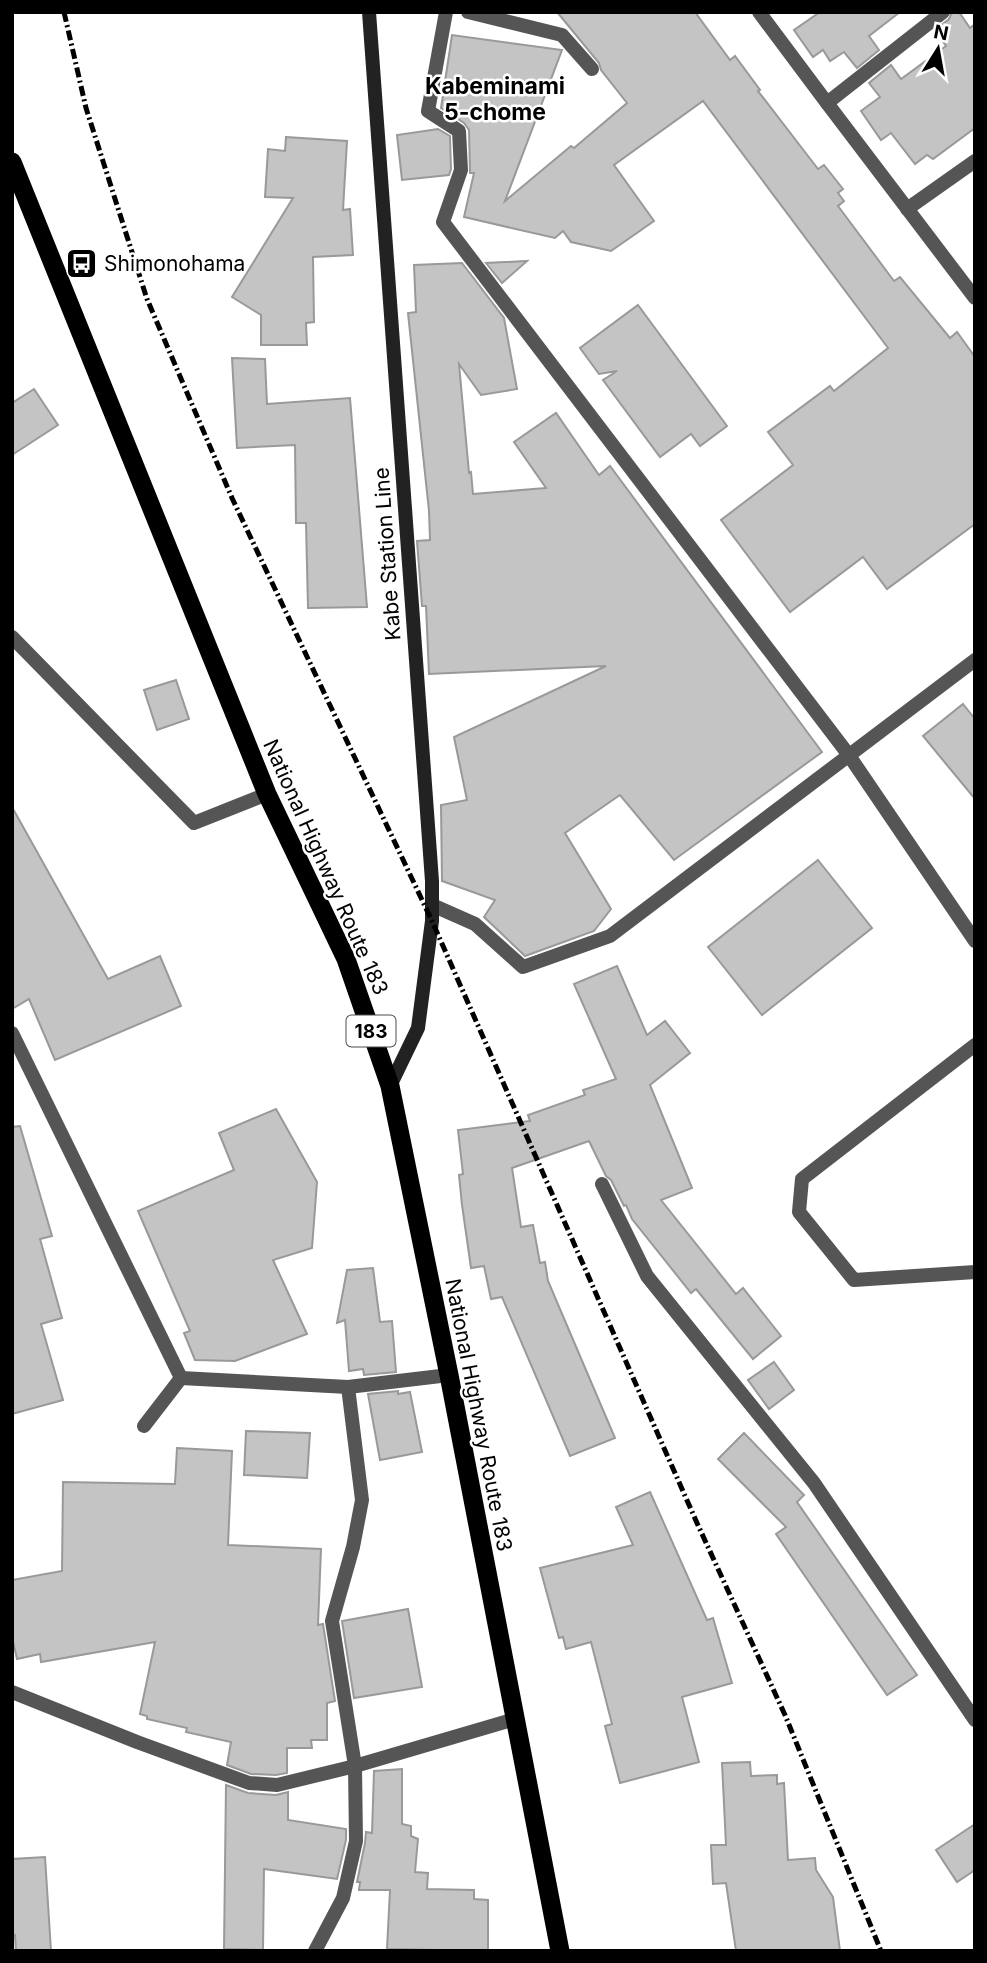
<svg xmlns="http://www.w3.org/2000/svg" width="987" height="1963" font-family="Inter,sans-serif">
<rect width="100%" height="100%" fill="#fff"/>
<g fill="#c4c4c4" stroke="#999" stroke-width="2">
<path d="M 557,12 L 695,12 L 730,60 L 735,56 L 760,90 L 758,91 L 818,169 L 824,165 L 843,189 L 838,193 L 844,201 L 838,206 L 894,281 L 900,277 L 950,338 L 957,332 L 975,357 L 975,524 L 887,589 L 863,557 L 790,612 L 721,520 L 793,465 L 768,432 L 830,386 L 834,391 L 888,348 L 703,101 L 614,165 L 654,221 L 611,251 L 571,242 L 563,231 L 555,238 L 464,217 L 474,173 L 470,173 L 469,130 L 464,123 L 441,108 L 452,35 L 562,50 L 505,201 L 571,146 L 574,148 L 627,103 L 601,70 L 599,63 Z"/>
<path d="M 820,12 L 900,12 L 869,36 L 879,50 L 857,68 L 844,52 L 830,61 L 823,50 L 813,57 L 794,30 Z"/>
<path d="M 952,12 L 959,12 L 970,28 L 975,24 L 975,128 L 933,159 L 927,155 L 915,164 L 891,133 L 881,140 L 861,111 L 880,97 L 869,83 L 891,65 L 901,79 L 946,46 L 935,30 L 949,19 Z"/>
<path d="M 438,129 L 450,136 L 451,169 L 449,175 L 402,180 L 397,135 Z"/>
<path d="M 286,137 L 347,141 L 343,210 L 350,209 L 353,255 L 313,257 L 314,322 L 306,323 L 307,345 L 261,345 L 261,315 L 232,297 L 293,198 L 265,197 L 268,149 L 285,151 Z"/>
<path d="M 527,261 L 502,283 L 486,263 Z"/>
<path d="M 462,263 L 504,318 L 517,389 L 481,395 L 459,364 L 469,473 L 471,472 L 473,494 L 546,488 L 514,442 L 556,413 L 599,475 L 610,466 L 822,752 L 674,860 L 620,795 L 565,833 L 611,909 L 594,931 L 525,956 L 484,917 L 495,900 L 442,881 L 441,805 L 467,800 L 454,737 L 606,666 L 429,674 L 426,606 L 422,606 L 417,541 L 430,540 L 429,511 L 408,313 L 416,312 L 414,265 Z"/>
<path d="M 638,305 L 727,426 L 700,446 L 691,434 L 660,457 L 603,380 L 617,371 L 599,374 L 580,348 Z"/>
<path d="M 232,358 L 265,359 L 267,404 L 350,398 L 367,607 L 308,608 L 306,523 L 296,523 L 295,445 L 237,448 Z"/>
<path d="M 34,389 L 58,425 L 12,455 L 12,403 Z"/>
<path d="M 176,680 L 189,719 L 157,730 L 144,690 Z"/>
<path d="M 963,704 L 975,719 L 975,799 L 923,736 Z"/>
<path d="M 12,807 L 108,979 L 160,956 L 181,1006 L 55,1060 L 29,999 L 12,1009 Z"/>
<path d="M 818,860 L 872,928 L 762,1015 L 708,947 Z"/>
<path d="M 617,966 L 647,1035 L 665,1021 L 690,1053 L 650,1085 L 692,1188 L 661,1200 L 736,1294 L 743,1288 L 781,1336 L 753,1359 L 696,1289 L 691,1293 L 632,1219 L 626,1205 L 624,1206 L 611,1180 L 606,1176 L 589,1141 L 512,1168 L 521,1227 L 533,1225 L 540,1263 L 545,1262 L 548,1281 L 615,1438 L 570,1456 L 502,1297 L 491,1299 L 484,1266 L 471,1268 L 462,1205 L 459,1175 L 463,1174 L 458,1130 L 530,1121 L 528,1115 L 585,1095 L 583,1090 L 616,1079 L 574,984 Z"/>
<path d="M 276,1109 L 317,1182 L 312,1248 L 273,1260 L 307,1334 L 235,1361 L 195,1360 L 184,1333 L 190,1331 L 138,1211 L 234,1170 L 219,1133 Z"/>
<path d="M 20,1126 L 52,1236 L 40,1239 L 62,1318 L 41,1324 L 63,1400 L 12,1414 L 12,1127 Z"/>
<path d="M 373,1268 L 380,1322 L 392,1321 L 396,1372 L 364,1375 L 363,1369 L 349,1371 L 345,1320 L 337,1323 L 347,1270 Z"/>
<path d="M 774,1362 L 794,1390 L 769,1409 L 748,1380 Z"/>
<path d="M 398,1391 L 398,1394 L 410,1392 L 422,1452 L 380,1460 L 368,1394 Z"/>
<path d="M 246,1431 L 310,1433 L 307,1478 L 244,1475 Z"/>
<path d="M 744,1433 L 804,1495 L 797,1502 L 917,1675 L 887,1695 L 776,1534 L 786,1527 L 718,1459 Z"/>
<path d="M 177,1448 L 232,1451 L 228,1545 L 321,1549 L 318,1625 L 323,1624 L 335,1701 L 327,1703 L 327,1740 L 311,1740 L 312,1748 L 287,1748 L 287,1773 L 276,1775 L 251,1774 L 227,1765 L 231,1742 L 186,1732 L 187,1728 L 147,1719 L 147,1716 L 140,1714 L 155,1642 L 41,1662 L 40,1654 L 17,1659 L 12,1637 L 12,1580 L 62,1571 L 63,1482 L 175,1484 Z"/>
<path d="M 650,1492 L 707,1620 L 713,1618 L 732,1683 L 682,1697 L 699,1762 L 620,1783 L 605,1726 L 612,1724 L 591,1642 L 566,1649 L 563,1637 L 559,1638 L 540,1568 L 633,1545 L 616,1507 Z"/>
<path d="M 408,1609 L 422,1687 L 354,1698 L 342,1621 Z"/>
<path d="M 750,1762 L 751,1776 L 777,1775 L 777,1784 L 784,1783 L 788,1860 L 815,1858 L 816,1870 L 833,1897 L 840,1951 L 736,1951 L 726,1883 L 713,1884 L 711,1845 L 726,1845 L 722,1763 Z"/>
<path d="M 402,1769 L 402,1824 L 411,1826 L 411,1836 L 418,1839 L 415,1872 L 428,1873 L 427,1889 L 474,1890 L 474,1899 L 488,1900 L 488,1951 L 387,1949 L 390,1890 L 359,1890 L 360,1882 L 357,1882 L 365,1843 L 366,1832 L 372,1833 L 374,1771 Z"/>
<path d="M 226,1785 L 248,1793 L 276,1795 L 288,1792 L 288,1820 L 346,1829 L 346,1840 L 337,1879 L 264,1869 L 263,1950 L 224,1949 Z"/>
<path d="M 975,1824 L 975,1870 L 957,1882 L 936,1850 Z"/>
<path d="M 45,1857 L 51,1951 L 16,1951 L 15,1935 L 12,1935 L 12,1859 Z"/>
</g>
<g fill="none" stroke-linecap="round" stroke-linejoin="round">
<g stroke="#555" stroke-width="14">
<path d="M 759,12 L 827,103"/>
<path d="M 907,209 L 975,161"/>
</g>
<g stroke="#555" stroke-width="14">
<path d="M 446,12 L 428,111 L 459,131 L 461,170 L 443,222 L 848,754 L 975,941"/>
<path d="M 468,12 L 562,35 L 592,69"/>
<path d="M 943,12 L 827,103 L 975,298"/>
<path d="M 12,637 L 194,823 L 267,794"/>
<path d="M 432,905 L 475,924 L 523,967 L 610,936 L 975,660"/>
<path d="M 12,1033 L 181,1378"/>
<path d="M 975,1045 L 802,1179 L 799,1212 L 854,1280 L 975,1272"/>
<path d="M 602,1184 L 647,1276 L 814,1483 L 975,1720"/>
<path d="M 144,1426 L 181,1378 L 348,1387 L 449,1375"/>
<path d="M 12,1692 L 137,1742 L 249,1783 L 277,1785 L 355,1766 L 515,1719"/>
<path d="M 315,1951 L 343,1898 L 356,1841 L 355,1766 L 332,1621 L 353,1547 L 362,1500 L 348,1387"/>
</g>
<path stroke="#222" stroke-width="14" d="M 369,12 L 432,881 L 432,921 L 418,1028 L 390,1086"/>
<path stroke="#000" stroke-width="19" d="M 12,162 L 267,794 L 346,959 L 390,1086 L 449,1375 L 560,1951"/>
<path stroke="#000" stroke-width="5" stroke-dasharray="10 3.5 2 3.5" stroke-linecap="butt" d="M 64,12 L 86,108 L 147,299 L 232,498 L 432,921 L 697,1523 L 785,1715 L 881,1951"/>
</g>
<defs>
<symbol id="bus-square" viewBox="-11 -11 22 22"><rect x="-9" y="-9" width="18" height="18" rx="4" fill="#000" stroke="#fff"/><path d="M-5-6H5V4H4V6H2V4H-2V6H-4V4H-5ZM-3.5-4V0h7V-4ZM-3.5 1.2v1.5H-2V1.2ZM2 1.2v1.5H3.5V1.2Z" fill="#fff"/></symbol>
</defs>
<g fill-rule="evenodd">
<use href="#bus-square" x="64" y="246" width="35" height="35"/>
</g>
<g text-anchor="middle" dominant-baseline="central" stroke-width="5" stroke-linejoin="round" paint-order="stroke">
<rect fill="#fff" stroke="#4c4c4c" stroke-width="2" x="346.5" y="1015.5" width="49" height="31" rx="5"/>
<g font-size="19" font-weight="bold" fill="#000">
<text x="371" y="1031">183</text>
</g>
<g font-size="21" fill="#000" stroke="#fff" text-anchor="start">
<text x="104" y="263">Shimonohama</text>
</g>
<g font-size="21" fill="#000" stroke="#fff">
<text transform="translate(387 554) rotate(-94)">Kabe Station Line</text>
<text transform="translate(326 867) rotate(66)">National Highway Route 183</text>
<text transform="translate(479 1415) rotate(79)">National Highway Route 183</text>
</g>
<g font-size="23" font-weight="bold" fill="#000" stroke="#fff">
<text x="495" y="86">Kabeminami<tspan x="495" dy="26">5-chome</tspan></text>
</g>
</g>
<rect width="987" height="1963" fill="none" stroke="#000000" stroke-width="28"/>
<g transform="translate(938 49) rotate(11)" stroke="#ffffff" stroke-width="5" paint-order="stroke">
<path d="M0-5L12 26L0 18L-12 26Z" fill="#000000"/>
<text y="-10" font-size="19" font-weight="bold" text-anchor="middle" fill="#000000">N</text>
</g>
</svg>
